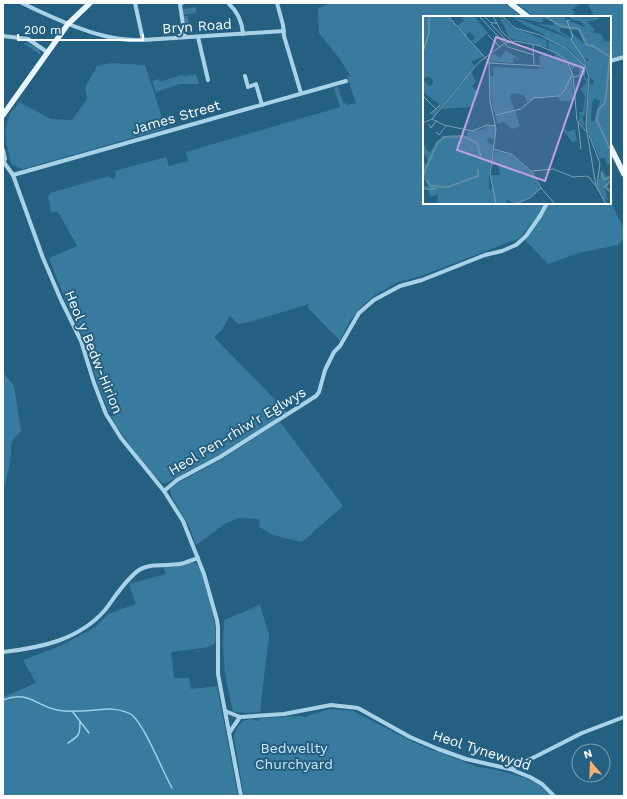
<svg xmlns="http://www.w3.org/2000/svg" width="627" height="799" font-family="'Work Sans',sans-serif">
<rect width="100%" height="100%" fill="#246081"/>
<g fill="#387b9e">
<path d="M 331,3 L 503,3 L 510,7 L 521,17 L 424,17 L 424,203 L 544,203 L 538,215 L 520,238 L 421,276 L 396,283 L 375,295 L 361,307 L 349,322 L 340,341 L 308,308 L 309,304 L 250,322 L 238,324 L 230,316 L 221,331 L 214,337 L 287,412 L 253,435 L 219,455 L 166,483 L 162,483 L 148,469 L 114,423 L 111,416 L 115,413 L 109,411 L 99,387 L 83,337 L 65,300 L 65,299 L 49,258 L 77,246 L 58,212 L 51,212 L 48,197 L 50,193 L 109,176 L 112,179 L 115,177 L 116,174 L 115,171 L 166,157 L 169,166 L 188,161 L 186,152 L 340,107 L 334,88 L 338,87 L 343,102 L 348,105 L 356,103 L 347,77 L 350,75 L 339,58 L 319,33 L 318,8 Z"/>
<path d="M 517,3 L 582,3 L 572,9 L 575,13 L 569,17 L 534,17 Z"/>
<path d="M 587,3 L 624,3 L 624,54 L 614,58 L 610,58 L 610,17 L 595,17 Z"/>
<path d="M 196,7 L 196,13 L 183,15 L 183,9 Z"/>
<path d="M 184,16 L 188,16 L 191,34 L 187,33 Z"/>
<path d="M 26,42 L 39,49 L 41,55 L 24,44 Z"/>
<path d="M 110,63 L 145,65 L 165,127 L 164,129 L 23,169 L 12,165 C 6,145 2,129 12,110 L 14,110 L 19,102 L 51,119 L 72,120 L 87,99 L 85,88 L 97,66 Z"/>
<path d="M 196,74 L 199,84 L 180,84 L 156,92 L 152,81 L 159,79 L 160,82 L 181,75 L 186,76 Z"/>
<path d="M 610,201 L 624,229 L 624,238 L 618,245 L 579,253 L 548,264 L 525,240 L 534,229 L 549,203 L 610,203 Z"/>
<path d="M 3,372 L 14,386 L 21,431 L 12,441 L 10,462 L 3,493 Z"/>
<path d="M 280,422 L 343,506 L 302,542 L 273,535 L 259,527 L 260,519 L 239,518 L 226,523 L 196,545 L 190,528 L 172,497 L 170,490 L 174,485 L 222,459 Z"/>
<path d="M 193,562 L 199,565 C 205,584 219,623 215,643 L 209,647 L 171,652 L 174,678 L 189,678 L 191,689 L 217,686 L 238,796 L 3,796 L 3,697 L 36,683 L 23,660 L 58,647 L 83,634 L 95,627 L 108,614 L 136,604 L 129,584 L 166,574 L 163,567 L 175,567 Z"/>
<path d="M 260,605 L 269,635 L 260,712 L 246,713 L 233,712 L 225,675 L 223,645 L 224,620 Z"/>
<path d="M 330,709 L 353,711 L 419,745 L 478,767 L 497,770 L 526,778 L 539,785 L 550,796 L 244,796 L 234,738 C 236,724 244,716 258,721 L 259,719 L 263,718 L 301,716 L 306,717 L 309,715 Z"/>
</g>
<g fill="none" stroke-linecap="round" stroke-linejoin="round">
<g stroke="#9ed0e8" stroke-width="1.5">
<path d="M 3,700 C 29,690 34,705 57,710 C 75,714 94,709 112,709 C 119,710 127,711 132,715 C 145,726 163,772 172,788"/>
<path d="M 72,711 L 89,733"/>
<path d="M 68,743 C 79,736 80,735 80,722"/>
</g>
<g stroke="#aad2e7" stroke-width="4">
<path d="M 22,3 C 38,11 54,18 71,25 C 94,34 117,41 143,40 L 284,31"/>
<path d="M 135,3 L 143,40"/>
<path d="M 182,3 L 180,5 L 185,37"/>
<path d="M 277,3 L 283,25 L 284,36 L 301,93"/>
<path d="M 229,4 C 238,12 242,21 243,34"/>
<path d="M 3,36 L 28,39 L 47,52"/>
<path d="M 198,37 L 208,80"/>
<path d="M 610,61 L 624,57"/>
<path d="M 245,76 L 248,87 L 256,84 L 262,105"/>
<path d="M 3,150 L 5,159 L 4,161"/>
<path d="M 3,161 L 13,175 L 43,258 L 61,300 L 81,341 L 94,383 L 106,414 L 121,438 L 164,491 L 183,521 L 204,574 L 217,620 L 218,628 L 218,674 L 241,796"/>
<path d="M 13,175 L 346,81"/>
<path d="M 164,491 L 177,480 L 220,457 L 316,396 L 319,392 L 325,370 L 334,352 L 340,346 L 359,313 L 374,300 L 400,286 L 422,280 L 485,255 L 502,251 L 516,245 L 526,236 L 540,216 L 547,203"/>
<path d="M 3,652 C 40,648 79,640 105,610 C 115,597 125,580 139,570 C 150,563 167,566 180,564 C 186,563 192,560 198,558"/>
<path d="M 225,711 L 240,717 L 284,714 L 331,705 L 358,708 L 410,737 L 438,749 L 466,759 L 510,769 L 530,777 L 542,784 L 554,796"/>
<path d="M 229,733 L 240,717"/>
<path d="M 511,769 L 582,733 L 624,717"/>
</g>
<g stroke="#ecf6fd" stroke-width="5.5">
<path d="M 510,3 L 528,17"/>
<path d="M 3,115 L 68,24 L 90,3"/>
<path d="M 610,146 L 624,174"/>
</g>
</g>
<g text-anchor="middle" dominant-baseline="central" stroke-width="4" stroke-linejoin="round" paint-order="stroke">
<g font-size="14" fill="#fff" stroke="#246081">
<text transform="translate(197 26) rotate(-4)">Bryn Road</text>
<text transform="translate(176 117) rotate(-16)">James Street</text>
<text transform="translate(94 352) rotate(68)">Heol y Bedw-Hirion</text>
<text transform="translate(237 431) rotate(-31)">Heol Pen-rhiw'r Eglwys</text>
<text transform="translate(482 750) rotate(18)">Heol Tynewydd</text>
</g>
<g font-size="14" fill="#cee8f5" stroke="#246081">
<text x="294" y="748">Bedwellty<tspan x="294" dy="16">Churchyard</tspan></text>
</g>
</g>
<g transform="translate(423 16)">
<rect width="188" height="188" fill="#246081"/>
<path d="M 0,0 L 25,0 L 61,40 L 48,46 L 52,50 L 10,100 L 9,97 L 17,89 L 0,76 L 0,63 L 6,70 L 9,69 L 10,64 L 6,61 L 0,62 ZM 38,0 L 51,0 L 65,17 L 52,28 L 49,25 L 52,21 L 46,16 L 43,20 L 33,11 L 41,5 ZM 76,0 L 91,12 L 123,24 L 125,32 L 87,22 L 83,15 L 81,17 L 83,14 ZM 89,0 L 140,0 L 146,5 L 163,11 L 158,6 L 147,3 L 148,0 L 172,0 L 177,3 L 164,6 L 172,14 L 169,16 L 178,18 L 181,25 L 188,26 L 188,149 L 184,148 L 182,142 L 177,142 L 165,116 L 163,105 L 167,68 L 170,68 L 171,64 L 168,63 L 163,50 L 163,45 L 167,44 L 161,41 L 161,48 L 146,33 L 124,23 L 120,18 L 103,10 ZM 91,1 L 119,7 L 120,3 L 124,1 L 131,6 L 130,9 L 115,8 L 131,14 L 148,23 ZM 137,12 L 155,14 L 161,28 L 147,15 L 148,22 L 137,15 ZM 172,82 L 177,85 L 171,105 L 168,105 L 169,86 ZM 125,25 L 145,34 L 162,50 L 162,62 L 165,62 L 162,99 L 159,100 L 162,111 L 155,105 L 158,100 L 155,96 L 160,96 L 162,80 L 158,73 L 164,66 L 161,63 L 160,59 L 156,59 L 156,50 L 149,53 L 145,46 L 126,33 ZM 83,35 L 97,43 L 90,42 L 90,47 L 66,45 L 70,37 L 77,42 ZM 121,37 L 131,41 L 133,37 L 141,43 L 149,56 L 150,85 L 137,85 L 135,80 L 115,81 L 104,86 L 101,79 L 90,77 L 87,80 L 97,110 L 89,113 L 81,106 L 74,108 L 73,99 L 81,96 L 72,98 L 69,89 L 67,60 L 71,60 L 70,51 L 115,53 L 116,50 L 118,53 L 116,41 ZM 48,56 L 53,66 L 49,70 L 56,76 L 49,91 L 18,93 ZM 62,110 L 73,110 L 71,123 L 65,122 L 64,126 L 70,129 L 66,156 L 66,173 L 70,172 L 67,159 L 77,159 L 75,149 L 68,149 L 72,135 L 88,139 L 109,157 L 117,173 L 108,181 L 92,188 L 83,183 L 84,188 L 14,188 L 15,178 L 7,181 L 5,173 L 7,172 L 0,173 L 0,170 L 6,170 L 0,163 L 0,142 L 2,148 L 5,147 L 3,139 L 0,141 L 0,127 L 6,137 L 21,121 L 44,120 L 44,116 L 62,113 ZM 142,112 L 144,116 L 152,113 L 154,125 L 149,126 L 141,115 ZM 179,153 L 183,160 L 188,161 L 181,171 L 185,184 L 181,183 L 185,188 L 183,188 L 174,171 Z" fill="#387b9e" fill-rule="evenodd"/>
<path fill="none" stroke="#638ca3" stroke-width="2" d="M 121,0 L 138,10 L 156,13 L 164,29 L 170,30 L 187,41 L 182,87 L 175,94 L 174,105 L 187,133 L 188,146M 0,159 L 14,127 L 21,121 L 40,120 L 54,127 L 58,141M 4,164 L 7,170 L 25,171 L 55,160 L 55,153M 188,164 L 182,171 L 188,176"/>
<path fill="none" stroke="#7ca0b3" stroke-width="1" d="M 25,0 L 66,46 L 67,85 L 73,113 L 67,158 L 73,188M 56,0 L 85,31 L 111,39M 61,0 L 68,7 L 74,7M 70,0 L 78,15 L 89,25M 79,0 L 92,12 L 117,19 L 144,33 L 162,50 L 166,60 L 163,110 L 173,170 L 183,188M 147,4 L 144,5 L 150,20 L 148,24 L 162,44 L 162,50M 68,8 L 85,26M 65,19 L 77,31M 110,29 L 111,49M 0,36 L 6,17 L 6,0M 66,47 L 118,50M 151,61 L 160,59 L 162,54M 0,80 L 13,93M 7,98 L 17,89M 72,99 L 98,93 L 111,82 L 136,80 L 141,75 L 149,59M 9,103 L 21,109 L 49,115 L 64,109 L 73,110M 155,106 L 158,133M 0,107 L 9,103 L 56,46 L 82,27 L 93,25 L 117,30 L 135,38 L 144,45 L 150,59 L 154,105 L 164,116M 6,108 L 8,112 L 13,105M 13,116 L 16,119 L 23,110M 166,119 L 177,147 L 174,170M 70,133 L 88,138 L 109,156 L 118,172 L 132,188M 109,155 L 130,153 L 150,161 L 165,160 L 172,169M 178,156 L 181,164 L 188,160M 0,173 L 13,173M 92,188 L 107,182 L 118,172"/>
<path fill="#c4a0e2" fill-opacity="0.15" stroke="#c4a0e2" stroke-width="2" d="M 73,21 L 161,52 L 122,165 L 34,134 Z"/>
<rect width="188" height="188" fill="none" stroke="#fff" stroke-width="2"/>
</g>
<rect width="627" height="799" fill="none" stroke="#ffffff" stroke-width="8"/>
<g transform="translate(591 763) rotate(341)"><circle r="19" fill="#246081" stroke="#7ca0b3"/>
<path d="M0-3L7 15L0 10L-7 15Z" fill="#f2b06e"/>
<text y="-6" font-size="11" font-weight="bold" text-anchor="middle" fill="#ffffff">N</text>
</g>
<path d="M18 34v6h125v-6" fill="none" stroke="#ffffff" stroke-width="2"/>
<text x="24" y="34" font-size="12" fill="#ffffff" stroke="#246081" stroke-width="3" paint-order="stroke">200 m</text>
</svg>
